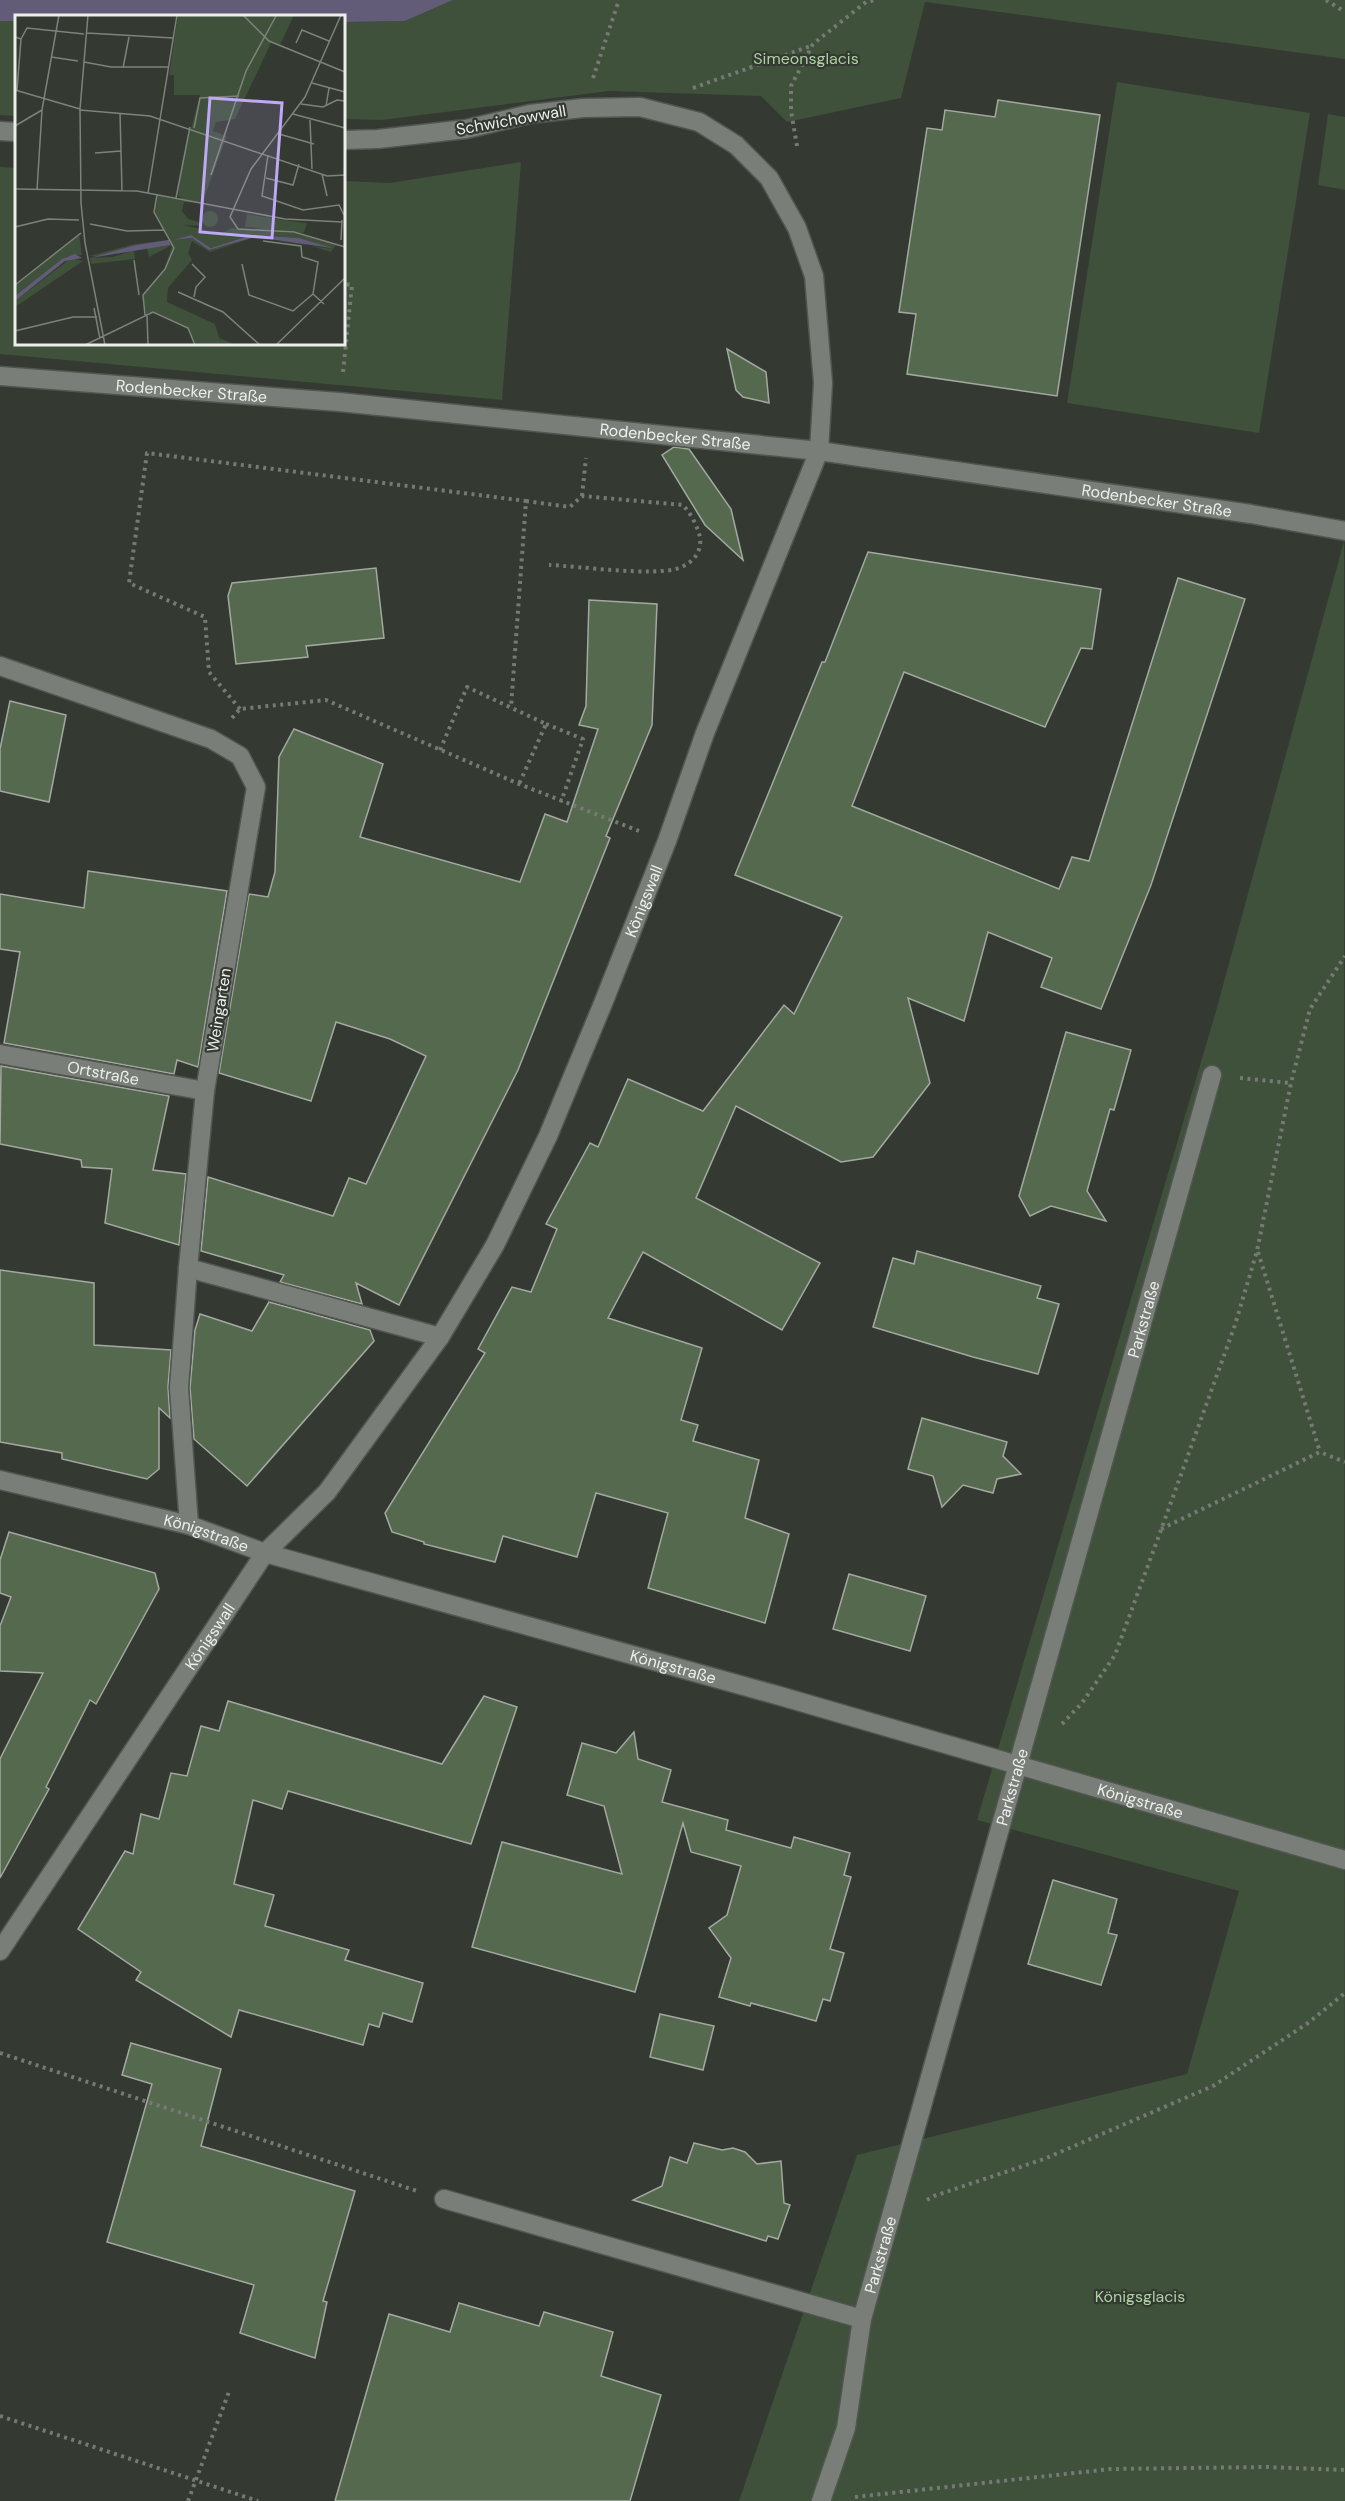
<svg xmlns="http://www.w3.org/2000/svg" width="1345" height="2501" font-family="'DM Sans',sans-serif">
<rect width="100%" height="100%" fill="#343932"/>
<g fill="#3f503b">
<path d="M 453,0 L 1345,0 L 1345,59 L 925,2 L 901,98 L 787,122 L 761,96 L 609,91 L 382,120 L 344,119 L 344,22 L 405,21 Z"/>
<path d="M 0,21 L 16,21 L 16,116 L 0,115 Z"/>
<path d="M 1117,82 L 1310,113 L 1259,433 L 1067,403 Z"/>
<path d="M 1328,114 L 1345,117 L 1345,190 L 1318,185 Z"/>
<path d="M 521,162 L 502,400 L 0,354 L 0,167 L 16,168 L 16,344 L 344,344 L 344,181 L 390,183 Z"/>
<path d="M 1344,541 L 1345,2501 L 739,2501 L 857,2155 L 1187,2074 L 1239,1891 L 977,1820 L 1216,1011 Z"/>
</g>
<path fill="#635c79" d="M 0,0 L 453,0 L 405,21 L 344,22 L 344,16 L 16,16 L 16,21 L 0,21 Z"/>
<g fill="#55694f" stroke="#a3a9a1" stroke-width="1.5">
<path d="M 998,100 L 1100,115 L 1057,396 L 907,374 L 916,314 L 899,312 L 927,128 L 942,130 L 945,110 L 995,117 Z"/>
<path d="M 727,349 L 766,372 L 769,403 L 743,397 L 736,390 Z"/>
<path d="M 674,447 L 689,449 L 731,509 L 743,560 L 705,525 L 662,455 Z"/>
<path d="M 868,552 L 1101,589 L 1092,649 L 1081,648 L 1045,727 L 904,672 L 852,806 L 1059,889 L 1072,857 L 1089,861 L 1178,578 L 1245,599 L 1151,885 L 1101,1009 L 1041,987 L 1052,958 L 988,932 L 964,1021 L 908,998 L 930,1083 L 873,1157 L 841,1162 L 736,1106 L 696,1198 L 820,1263 L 782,1330 L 643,1252 L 608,1318 L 702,1348 L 681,1420 L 698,1425 L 693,1441 L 759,1460 L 745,1518 L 789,1534 L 765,1623 L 648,1588 L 668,1513 L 596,1493 L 577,1557 L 503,1536 L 495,1562 L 424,1544 L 424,1542 L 392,1532 L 385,1513 L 485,1353 L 478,1349 L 512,1287 L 531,1292 L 557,1229 L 546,1224 L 590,1143 L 598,1147 L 628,1079 L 703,1111 L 784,1005 L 794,1014 L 842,917 L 735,875 L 822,662 L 825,662 Z"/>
<path d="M 376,568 L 384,638 L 306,646 L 308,657 L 236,664 L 228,596 L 232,583 Z"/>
<path d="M 589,600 L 657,604 L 652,725 L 606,836 L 610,838 L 518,1070 L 399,1305 L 356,1283 L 362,1304 L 280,1282 L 284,1275 L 201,1251 L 208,1177 L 333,1216 L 349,1178 L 366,1184 L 426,1056 L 390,1039 L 336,1022 L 311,1101 L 219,1073 L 249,894 L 268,897 L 275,872 L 279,757 L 294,729 L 383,764 L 360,837 L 520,882 L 545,814 L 567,822 L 598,729 L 579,725 L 586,706 Z"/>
<path d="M 10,701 L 66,715 L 49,802 L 0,791 L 0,749 Z"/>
<path d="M 88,871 L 227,891 L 198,1067 L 177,1060 L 174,1074 L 4,1043 L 20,952 L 0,949 L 0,894 L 84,908 Z"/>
<path d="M 1066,1032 L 1131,1050 L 1114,1110 L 1110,1109 L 1087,1191 L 1106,1221 L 1051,1206 L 1030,1216 L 1019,1196 Z"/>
<path d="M 1,1066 L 169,1096 L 153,1170 L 186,1174 L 179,1245 L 105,1223 L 112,1169 L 82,1167 L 81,1160 L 0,1144 Z"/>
<path d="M 917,1251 L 1041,1286 L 1037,1298 L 1059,1304 L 1038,1374 L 973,1357 L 873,1327 L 893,1258 L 914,1264 Z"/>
<path d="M 0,1270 L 94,1283 L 94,1345 L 171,1350 L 168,1387 L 170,1418 L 159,1408 L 159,1469 L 147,1479 L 62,1459 L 62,1453 L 0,1442 Z"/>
<path d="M 269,1302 L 370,1330 L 374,1341 L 247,1486 L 194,1439 L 190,1388 L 195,1330 L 200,1314 L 252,1331 Z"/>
<path d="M 922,1418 L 1007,1442 L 1003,1456 L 1021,1474 L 997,1479 L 993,1493 L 963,1485 L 942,1507 L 933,1476 L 908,1469 Z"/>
<path d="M 9,1532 L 155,1573 L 159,1589 L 96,1704 L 90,1700 L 46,1787 L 49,1789 L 0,1878 L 0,1759 L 43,1673 L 0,1671 L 0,1626 L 11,1597 L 0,1593 L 0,1560 Z"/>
<path d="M 849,1574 L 926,1596 L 910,1651 L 833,1629 Z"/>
<path d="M 484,1696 L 517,1707 L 471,1844 L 288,1791 L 282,1809 L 253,1800 L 234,1884 L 274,1895 L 265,1926 L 349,1950 L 345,1960 L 423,1983 L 412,2022 L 383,2013 L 379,2027 L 369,2024 L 363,2045 L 239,2010 L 231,2037 L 136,1980 L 141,1972 L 78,1929 L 125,1851 L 133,1854 L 141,1814 L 159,1819 L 171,1773 L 187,1776 L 201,1726 L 219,1731 L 228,1701 L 442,1764 Z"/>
<path d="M 634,1732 L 638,1759 L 671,1770 L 662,1802 L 728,1820 L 726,1830 L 791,1848 L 794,1837 L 850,1853 L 844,1875 L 851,1877 L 830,1949 L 844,1953 L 830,2001 L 823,1999 L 816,2021 L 751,2003 L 750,2006 L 719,1997 L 731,1958 L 709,1928 L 727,1915 L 741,1866 L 691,1852 L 683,1823 L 635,1992 L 472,1947 L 502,1842 L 622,1874 L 604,1806 L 567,1795 L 582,1743 L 616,1753 Z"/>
<path d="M 1053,1880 L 1117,1899 L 1108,1933 L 1117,1935 L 1101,1985 L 1028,1964 Z"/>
<path d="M 660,2014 L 714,2026 L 703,2070 L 650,2057 Z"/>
<path d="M 131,2043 L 221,2069 L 201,2146 L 355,2191 L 323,2301 L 327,2302 L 315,2358 L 240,2333 L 254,2285 L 107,2242 L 152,2084 L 122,2075 Z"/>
<path d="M 694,2143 L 722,2150 L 733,2148 L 745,2152 L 757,2164 L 781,2161 L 784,2203 L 790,2205 L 778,2239 L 768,2236 L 766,2241 L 633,2200 L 662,2186 L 670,2157 L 687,2163 Z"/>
<path d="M 459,2303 L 539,2326 L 544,2312 L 613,2332 L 601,2376 L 661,2395 L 630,2501 L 335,2501 L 389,2314 L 450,2332 Z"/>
</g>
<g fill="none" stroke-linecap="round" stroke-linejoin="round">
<defs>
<path id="lane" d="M 444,2199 L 862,2319"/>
<g id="street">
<path d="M 0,131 L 16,132"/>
<path id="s1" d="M 0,376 L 339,402 L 819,451 L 1251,514 L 1345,531"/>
<path d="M 0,666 L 211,739 L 240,756 L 256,787 L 205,1091 L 188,1268 L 179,1388 L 189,1525"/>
<path id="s2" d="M 0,1054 L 205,1091"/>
<path d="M 188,1268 L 440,1337"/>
<path id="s3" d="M 0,1480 L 189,1525 L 265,1553 L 780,1696 L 1345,1860"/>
<path id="s4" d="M 0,1951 L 265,1553 L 327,1492 L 440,1337 L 495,1245 L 548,1136 L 604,1001 L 667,841 L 705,733 L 819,451 L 823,383 L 814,276 L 797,228 L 769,178 L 736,145 L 699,122 L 640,107 L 583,108 L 530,114 L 466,129 L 378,139 L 344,140"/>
<path id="s5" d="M 821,2501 L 846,2428 L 862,2319 L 1212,1075"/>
</g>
</defs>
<use href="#lane" stroke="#515650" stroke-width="21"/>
<use href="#street" stroke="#515650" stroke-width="21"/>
<g stroke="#767a74" stroke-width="4" stroke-dasharray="3 4.5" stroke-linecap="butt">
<path d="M 1326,0 L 1345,12"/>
<path d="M 593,78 L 619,0"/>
<path d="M 693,88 L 813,45"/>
<path d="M 797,146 L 791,111 L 791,86 L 813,44 L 866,2 L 876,0"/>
<path d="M 343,372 L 352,285 L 344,284"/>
<path d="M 582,496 L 586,458"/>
<path d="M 526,501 L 570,507 L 582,496 L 683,505 C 691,514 697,525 700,537 C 702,552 693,563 679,568 C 654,577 578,566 549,565"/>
<path d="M 240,709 L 209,672 L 205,617 L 129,583 L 147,453 L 526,501 L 511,707"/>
<path d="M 232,718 L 240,709 L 326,700 L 519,784 L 639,831"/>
<path d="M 546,724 L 583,739 L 561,802"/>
<path d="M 440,750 L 467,687 L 546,724 L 519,784"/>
<path d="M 1240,1078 L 1291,1083"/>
<path d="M 1258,1252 L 1320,1452"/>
<path d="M 1161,1529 L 1320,1452 L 1345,1462"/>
<path d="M 1062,1724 L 1082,1703 L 1115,1655 L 1161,1530 L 1235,1325 L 1257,1251 L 1291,1083 L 1310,1009 L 1345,956"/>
<path d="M 0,2053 L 417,2191"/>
<path d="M 927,2200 L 934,2196 L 1044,2159 L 1213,2086 L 1308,2023 L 1345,1993"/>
<path d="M 0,2416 L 258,2501"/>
<path d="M 855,2497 L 1111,2469 L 1266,2467 L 1345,2470"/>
<path d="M 188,2501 L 230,2389"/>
</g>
<use href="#lane" stroke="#797f78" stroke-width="18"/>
<use href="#street" stroke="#797f78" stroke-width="18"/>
</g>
<g text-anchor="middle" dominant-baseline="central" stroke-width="4.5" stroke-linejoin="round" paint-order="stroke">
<g font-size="16" fill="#abd1a1" stroke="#343932">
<text x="806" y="58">Simeonsglacis</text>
<text x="1140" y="2296">Königsglacis</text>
</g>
<g font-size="16" fill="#ecefeb" stroke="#343932">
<text transform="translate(511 120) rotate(-10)">Schwichowwall</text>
<text stroke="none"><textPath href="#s1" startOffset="192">Rodenbecker Straße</textPath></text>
<text stroke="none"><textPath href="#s1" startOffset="678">Rodenbecker Straße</textPath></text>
<text stroke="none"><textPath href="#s1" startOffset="1164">Rodenbecker Straße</textPath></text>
<text stroke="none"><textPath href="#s4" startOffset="1239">Königswall</textPath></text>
<text transform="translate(219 1010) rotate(-81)">Weingarten</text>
<text stroke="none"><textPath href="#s2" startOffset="105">Ortstraße</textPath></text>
<text stroke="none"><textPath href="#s5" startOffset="1226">Parkstraße</textPath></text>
<text stroke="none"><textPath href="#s3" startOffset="213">Königstraße</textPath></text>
<text stroke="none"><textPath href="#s4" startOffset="378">Königswall</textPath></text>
<text stroke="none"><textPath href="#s3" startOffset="699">Königstraße</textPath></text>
<text stroke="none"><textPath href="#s5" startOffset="740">Parkstraße</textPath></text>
<text stroke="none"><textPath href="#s3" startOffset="1185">Königstraße</textPath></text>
<text stroke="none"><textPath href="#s5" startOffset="254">Parkstraße</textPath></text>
</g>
</g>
<g transform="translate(15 15)">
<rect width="330" height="330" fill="#343932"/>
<path d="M 163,0 L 279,0 L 265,30 L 257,26 L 220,104 L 201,107 L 198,116 L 212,121 L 187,188 L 169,187 L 167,196 L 173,204 L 187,208 L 187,211 L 168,210 L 207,219 L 216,213 L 279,218 L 321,230 L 316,237 L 283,227 L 237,223 L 195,237 L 177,226 L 173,238 L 177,245 L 153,273 L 152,287 L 200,309 L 204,323 L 221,330 L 181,330 L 172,313 L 141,298 L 131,299 L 128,280 L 150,254 L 157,230 L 134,242 L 132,233 L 119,236 L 120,244 L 76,249 L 75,243 L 98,242 L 122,234 L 133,232 L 155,230 L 154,226 L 121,230 L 107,235 L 84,241 L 74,241 L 120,229 L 154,225 L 140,197 L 143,181 L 167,184 L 163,180 L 167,147 L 185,80 L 159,80 L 159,60 L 154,60 ZM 236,220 L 284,223 L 317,234 L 240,222 L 194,235 L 177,223 L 159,225 L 176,220 L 196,233 ZM187 204a8 8 0 1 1 16 0a8 8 0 1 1-16 0ZM 232,199 L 275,206 L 292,208 L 289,218 L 230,212 ZM 64,220 L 67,240 L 51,242 L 0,281 L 0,271 ZM 56,243 L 68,246 L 0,292 L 0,286 Z" fill="#3f503b" fill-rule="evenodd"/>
<path d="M 176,220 L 196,233 L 236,220 L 284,223 L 317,233 L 240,222 L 194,235 L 177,223 L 158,225 ZM 154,225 L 155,230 L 75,243 L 121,230 ZM 60,239 L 67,243 L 50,246 L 0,286 L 0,281 L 47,244 Z" fill="#635c79"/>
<path fill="none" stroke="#7e827c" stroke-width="1.5" d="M 73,0 L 65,94 L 66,188 L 70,228 L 90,330M 228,0 L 254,26 L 330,57M 326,0 L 290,82 L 236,154 L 215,202 L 223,214 L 279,217 L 330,232M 72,18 L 158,23M 0,22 L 6,24 L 2,75M 6,24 L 12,13 L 69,19M 281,28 L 287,15 L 314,26M 36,42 L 63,46M 69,47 L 96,52 L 153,52M 108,53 L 114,22M 297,68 L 330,77M 0,75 L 65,94M 286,89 L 308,92 L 322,85 L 330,86M 311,91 L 314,73M 65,95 L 135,101 L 312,161 L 330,160M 105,98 L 107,176M 278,99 L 330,113M 295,105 L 297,154M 0,111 L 27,95 L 44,0M 179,113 L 185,83 L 224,81M 264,119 L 299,129M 80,138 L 106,136M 253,140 L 247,181 L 288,195 L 324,190 L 329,200M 307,159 L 312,181M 196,160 L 231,56 L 261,1M 251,163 L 278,170 L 284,149M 0,174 L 122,176 L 270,204 L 327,207M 22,175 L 27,95M 133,178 L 162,0M 161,183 L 175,112M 75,209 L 112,216 L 149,215M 0,212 L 33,204 L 64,205M 326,225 L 327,205M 248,226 L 286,231 L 287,242 L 303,247 L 298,279M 119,245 L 124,280M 177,249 L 190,262 L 181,272 L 179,282M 227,249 L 234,280 L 278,296 L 298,279 L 309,289M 0,270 L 66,218M 163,277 L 208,297 L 245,330M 79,293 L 85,324M 132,299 L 133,330M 130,300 L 128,280 L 150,254 L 159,233 L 139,197 L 142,180M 0,316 L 58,302 L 82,302M 70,330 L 138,297 L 173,313 L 180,330M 261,330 L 330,263"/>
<path fill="#bea9f4" fill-opacity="0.15" stroke="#bea9f4" stroke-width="3" d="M 195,83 L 267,88 L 257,223 L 185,217 Z"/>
<rect width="330" height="330" fill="none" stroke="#ecefeb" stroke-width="3"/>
</g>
</svg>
